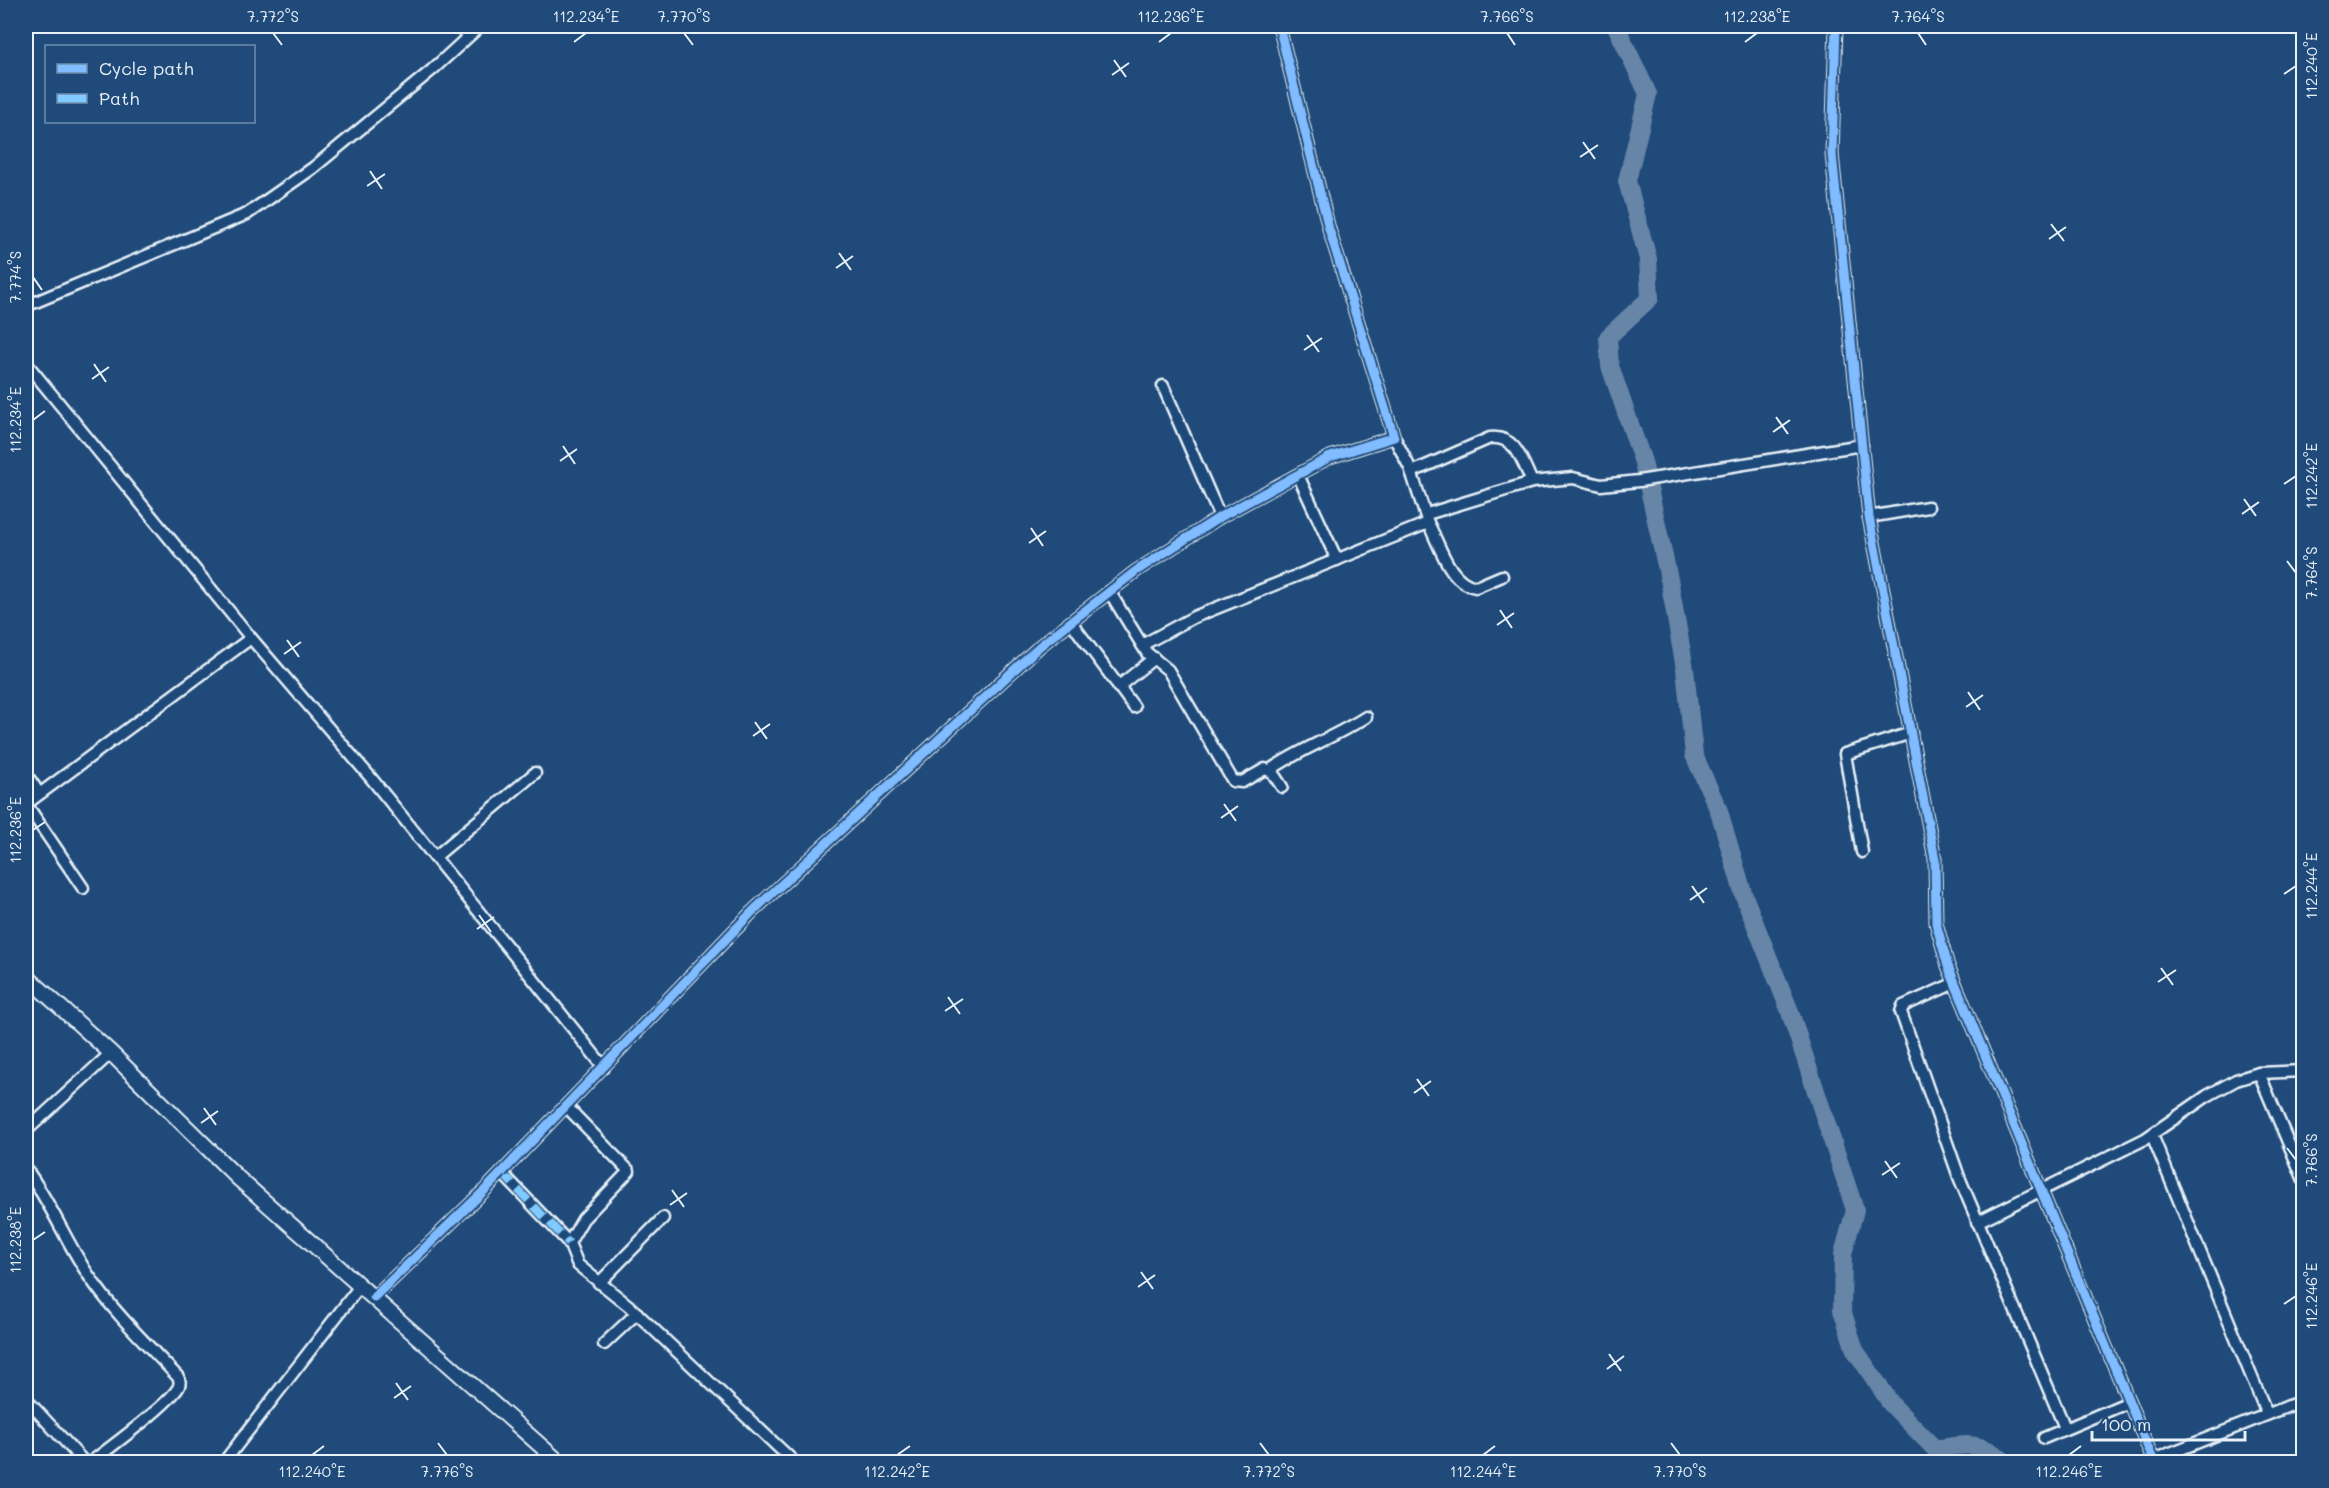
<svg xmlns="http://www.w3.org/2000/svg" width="2329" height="1488" font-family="Mali,sans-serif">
<rect width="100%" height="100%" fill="#1f4a7a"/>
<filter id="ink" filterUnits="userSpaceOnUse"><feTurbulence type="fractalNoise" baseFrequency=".0167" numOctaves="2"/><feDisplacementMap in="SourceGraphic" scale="12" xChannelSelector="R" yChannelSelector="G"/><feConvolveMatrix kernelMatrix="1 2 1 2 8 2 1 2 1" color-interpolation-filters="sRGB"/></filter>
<g filter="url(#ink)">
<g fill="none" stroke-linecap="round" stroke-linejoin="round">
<path stroke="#6685a7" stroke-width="18" d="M 1616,26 L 1648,94 L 1627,181 L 1648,259 L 1650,298 L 1608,337 L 1610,366 L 1643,462 L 1669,579 L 1685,669 L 1694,755 L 1719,811 L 1744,896 L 1789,1009 L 1855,1210 L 1843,1254 L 1842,1310 L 1855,1350 L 1892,1405 L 1935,1449 C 1965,1444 1981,1440 2005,1462"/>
<defs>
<g id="minor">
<path d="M 1836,26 L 1832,154 L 1869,517 L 1935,859 L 1936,923 L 1948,966 L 2154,1462"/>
<path d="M 26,306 L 247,214 L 313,168 L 432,70 L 480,26"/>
<path d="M 26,363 L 251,638 L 371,778 L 604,1067"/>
<path d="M 1163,386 L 1220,517"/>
<path d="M 1412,472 L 1490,438 C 1516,435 1522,461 1532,482"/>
<path d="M 1298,475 L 1337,560"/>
<path d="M 1427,514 L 1532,482 L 1573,478 L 1601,485 L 1639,481 L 1862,445"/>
<path d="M 1869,517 L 1928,507"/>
<path d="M 1428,523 C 1440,545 1449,583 1476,587 L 1502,576"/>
<path d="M 1109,591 L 1147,653 L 1168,670 L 1233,781 L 1242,782 L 1265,769 L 1272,772 L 1282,787"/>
<path d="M 1071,622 L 1134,707"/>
<path d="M 1142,645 L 1194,617 L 1428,523 L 1410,468 L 1394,437"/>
<path d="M 1118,687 L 1154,658"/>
<path d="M 1270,770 C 1300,749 1335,737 1366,717"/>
<path d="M 26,774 L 39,793"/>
<path d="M 26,804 L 251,638"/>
<path d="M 26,804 L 83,888"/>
<path d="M 1862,852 L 1845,754 L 1911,733"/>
<path d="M 435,857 L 535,773"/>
<path d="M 1955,983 L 1903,1006 L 1901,1012 L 1959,1177 L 2065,1428"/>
<path d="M 2259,1073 L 2304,1180"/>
<path d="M 566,1106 L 629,1171 L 583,1219 L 569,1243 L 578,1265 L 629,1306 L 794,1462"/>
<path d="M 26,1131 L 111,1053"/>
<path d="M 2152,1135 L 2267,1414"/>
<path d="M 26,1169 C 51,1203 66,1242 89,1276 C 114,1313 148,1345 178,1377 C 180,1381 180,1382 179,1386 C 173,1401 107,1450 91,1462"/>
<path d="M 502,1173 L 569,1243"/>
<path d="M 1977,1222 L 2145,1139 L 2207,1096 L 2236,1080 L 2259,1073 L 2304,1071"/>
<path d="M 599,1283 L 663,1218"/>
<path d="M 374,1297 L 484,1191 L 753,911 L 1041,645 L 1136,571 L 1220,517 L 1330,457 L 1394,437 L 1329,229 L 1279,26"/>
<path d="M 604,1344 L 637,1313"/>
<path d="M 26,1399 L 84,1462"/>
<path d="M 2044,1438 L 2129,1402"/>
<path d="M 2153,1460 L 2304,1400"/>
<path d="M 224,1462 L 360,1286"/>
</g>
<path id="major" d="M 26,976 L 111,1053 L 239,1179 L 559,1462"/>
</defs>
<use href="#minor" stroke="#e8f1f8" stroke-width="15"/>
<use href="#major" stroke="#e8f1f8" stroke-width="18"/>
<use href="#minor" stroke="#1f4a7a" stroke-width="10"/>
<use href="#major" stroke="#1f4a7a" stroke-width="14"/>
<path stroke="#80caff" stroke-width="8" stroke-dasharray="15 8" stroke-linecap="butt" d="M 502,1173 L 569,1243"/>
<defs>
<g id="cycleway">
<path d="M 1836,26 L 1832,154 L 1869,517 L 1935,859 L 1936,923 L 1948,966 L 2154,1462"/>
<path d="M 374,1297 L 484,1191 L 753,911 L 1041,645 L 1136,571 L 1220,517 L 1330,457 L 1394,437 L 1329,229 L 1279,26"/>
</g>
</defs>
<use href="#cycleway" stroke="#1f4a7a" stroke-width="13"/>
<use href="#cycleway" stroke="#80bcff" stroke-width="9"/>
</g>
</g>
<path fill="none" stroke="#e8f1f8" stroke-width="2" d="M 273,33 L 282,45M 684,33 L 693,45M 1507,33 L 1515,45M 1918,33 L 1926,45M 574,42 L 586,33M 1159,42 L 1171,33M 1745,42 L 1757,33M 1114,60 L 1126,77M 2284,74 L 2296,66M 1112,75 L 1129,63M 1583,142 L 1595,159M 1580,157 L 1598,145M 370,171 L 382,189M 367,186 L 385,174M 2051,224 L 2064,241M 2049,239 L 2066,227M 839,253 L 851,270M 836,268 L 853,256M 33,277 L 42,290M 1307,335 L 1319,352M 1304,350 L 1322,338M 94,364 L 106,382M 92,379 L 109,367M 1776,417 L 1788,434M 33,420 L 45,411M 1773,432 L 1790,420M 563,446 L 575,464M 560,461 L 577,449M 2284,484 L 2296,476M 2244,499 L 2256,516M 2242,514 L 2259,502M 1031,528 L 1043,546M 1029,543 L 1046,531M 2287,561 L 2296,573M 1500,610 L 1512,628M 1497,625 L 1514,613M 287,640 L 299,657M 284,654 L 301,642M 1968,692 L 1980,710M 1966,707 L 1983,695M 755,722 L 767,739M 753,736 L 770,724M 1224,804 L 1236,821M 1221,818 L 1238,806M 33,830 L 45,822M 1692,886 L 1704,903M 2284,894 L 2296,886M 1690,900 L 1707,888M 479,915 L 491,932M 477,929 L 494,917M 2161,968 L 2173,985M 2158,982 L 2176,970M 948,997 L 960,1014M 945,1011 L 963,999M 1417,1079 L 1429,1096M 1414,1093 L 1431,1081M 204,1108 L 216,1125M 201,1123 L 218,1111M 2287,1148 L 2296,1160M 1885,1161 L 1897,1178M 1882,1175 L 1900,1163M 672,1190 L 684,1207M 670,1205 L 687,1193M 33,1240 L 45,1232M 1141,1272 L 1153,1289M 1138,1287 L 1155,1275M 2284,1304 L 2296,1296M 1609,1354 L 1621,1371M 1607,1369 L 1624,1356M 396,1383 L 408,1400M 394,1398 L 411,1386M 438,1443 L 447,1455M 1260,1443 L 1269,1455M 1671,1443 L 1680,1455M 312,1455 L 324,1446M 897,1455 L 910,1446M 1483,1455 L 1495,1446M 2069,1455 L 2081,1446"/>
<rect width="2329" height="1488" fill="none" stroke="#1f4a7a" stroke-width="66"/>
<rect x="45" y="45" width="210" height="78" fill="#1f4a7a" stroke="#6f8dac" stroke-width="1.5"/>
<rect x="57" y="64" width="30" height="9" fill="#80bcff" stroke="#6f8dac" stroke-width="1.5"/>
<text x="99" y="75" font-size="18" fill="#e8f1f8">Cycle path</text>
<rect x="57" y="94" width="30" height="9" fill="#80caff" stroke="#6f8dac" stroke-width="1.5"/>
<text x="99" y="105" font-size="18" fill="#e8f1f8">Path</text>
<path d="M2092 1431v9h153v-9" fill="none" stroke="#e8f1f8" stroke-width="3"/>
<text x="2101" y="1431" font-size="18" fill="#e8f1f8" stroke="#1f4a7a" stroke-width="4.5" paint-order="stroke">100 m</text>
<rect x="33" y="33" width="2263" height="1422" fill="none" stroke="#e8f1f8" stroke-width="2"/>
<g font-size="15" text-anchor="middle" fill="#e8f1f8">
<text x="273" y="22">7.772°S</text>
<text x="586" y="22">112.234°E</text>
<text x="684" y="22">7.770°S</text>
<text x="1171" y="22">112.236°E</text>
<text x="1507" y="22">7.766°S</text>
<text x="1757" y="22">112.238°E</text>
<text x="1918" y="22">7.764°S</text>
<text transform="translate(2312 66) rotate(-90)" y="5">112.240°E</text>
<text transform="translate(16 277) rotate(-90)" y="5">7.774°S</text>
<text transform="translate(16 420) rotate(-90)" y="5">112.234°E</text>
<text transform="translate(2312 476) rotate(-90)" y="5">112.242°E</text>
<text transform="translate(2312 573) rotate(-90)" y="5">7.764°S</text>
<text transform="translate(16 830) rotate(-90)" y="5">112.236°E</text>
<text transform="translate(2312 886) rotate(-90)" y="5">112.244°E</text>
<text transform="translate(2312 1160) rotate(-90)" y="5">7.766°S</text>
<text transform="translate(16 1240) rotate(-90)" y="5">112.238°E</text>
<text transform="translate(2312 1296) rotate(-90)" y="5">112.246°E</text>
<text x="312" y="1477">112.240°E</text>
<text x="447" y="1477">7.776°S</text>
<text x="897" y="1477">112.242°E</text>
<text x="1269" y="1477">7.772°S</text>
<text x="1483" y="1477">112.244°E</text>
<text x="1680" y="1477">7.770°S</text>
<text x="2069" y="1477">112.246°E</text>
</g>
</svg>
